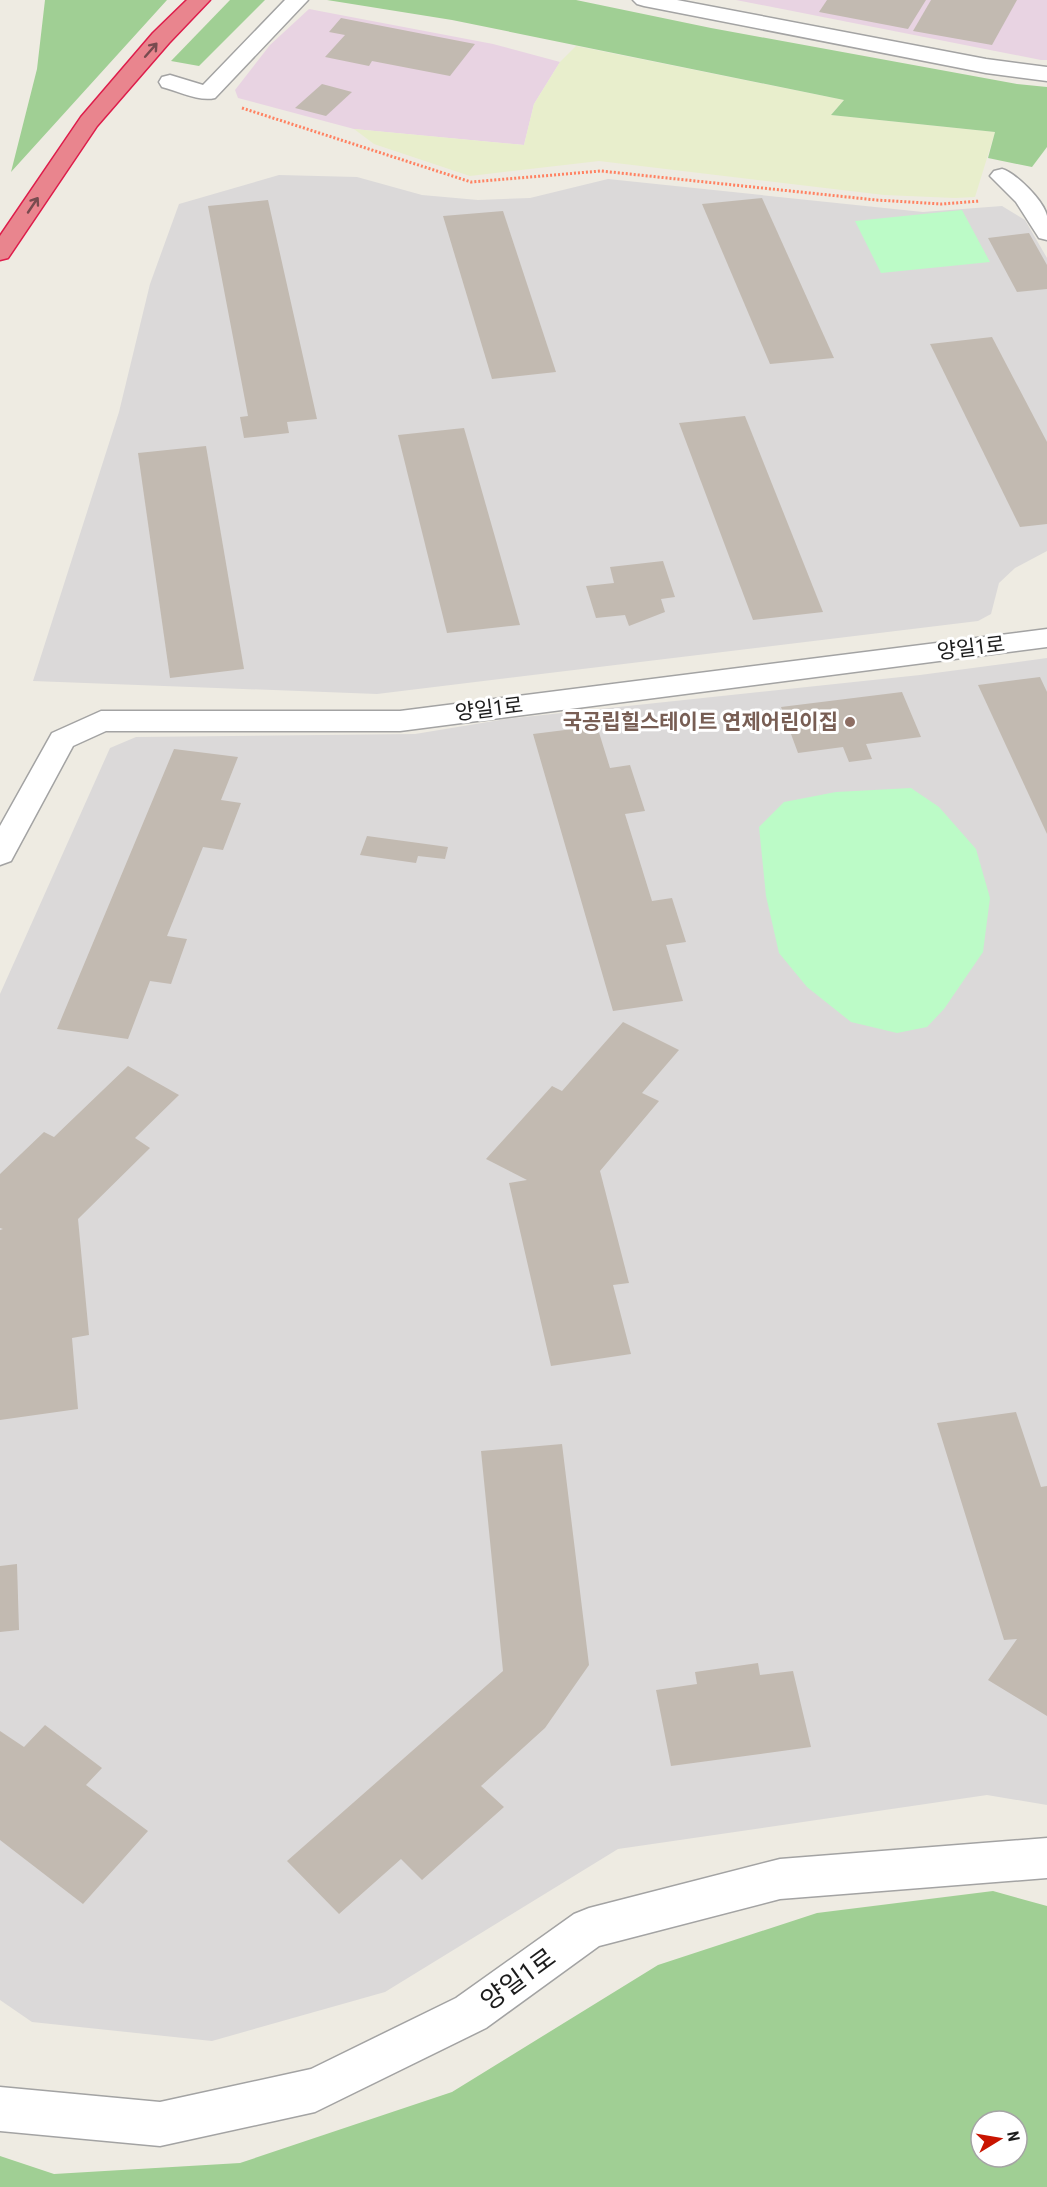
<svg xmlns="http://www.w3.org/2000/svg" width="1047" height="2187" font-family="'Roboto Condensed','Noto Sans KR',sans-serif">
<rect width="100%" height="100%" fill="#eeebe2"/>
<g fill="#dbd9d9">
<path d="M 279,175 L 357,177 L 422,195 L 478,200 L 530,198 L 608,179 L 923,212 L 1002,206 L 1025,220 L 1047,258 L 1047,551 L 1015,568 L 999,583 L 991,614 L 978,621 L 377,694 L 33,681 L 119,412 L 150,284 L 179,204 Z"/>
<path d="M 1047,658 L 1047,1805 L 987,1795 L 618,1849 L 385,1992 L 212,2041 L 32,2022 L 0,2000 L 0,994 L 110,748 L 136,737 L 415,734 L 506,719 L 920,675 Z"/>
</g>
<g fill="#e8d3e2">
<path d="M 736,0 L 1047,0 L 1047,60 L 1041,60 Z"/>
<path d="M 309,9 L 493,44 L 560,62 L 534,104 L 524,145 L 354,129 L 238,98 L 235,90 L 270,45 Z"/>
</g>
<path fill="#e8eecc" d="M 576,46 L 844,100 L 831,115 L 995,132 L 975,197 L 955,198 L 884,195 L 599,161 L 470,176 L 374,144 L 354,129 L 524,145 L 534,104 L 560,62 Z"/>
<g fill="#a0cf94" fill-rule="evenodd">
<path d="M 45,0 L 167,0 L 11,172 L 37,69 Z"/>
<path d="M 230,0 L 265,0 L 199,66 L 171,61 Z"/>
<path d="M 327,0 L 576,0 L 711,28 L 1017,84 L 1047,87 L 1047,147 L 1032,167 L 988,158 L 995,132 L 831,115 L 844,100 L 452,20 Z"/>
<path d="M 993,1891 L 1047,1906 L 1047,2187 L 0,2187 L 0,2156 L 54,2174 L 240,2163 L 452,2092 L 658,1965 L 817,1913 ZM 981,2121 L 1017,2121 L 1017,2157 L 981,2157 Z"/>
</g>
<g fill="#bcfbc7">
<path d="M 962,210 L 990,262 L 881,273 L 855,221 Z"/>
<path d="M 911,788 L 939,807 L 976,849 L 990,898 L 983,952 L 944,1009 L 927,1027 L 897,1033 L 851,1022 L 807,987 L 779,953 L 766,896 L 759,827 L 784,802 L 836,792 Z"/>
</g>
<g fill="#c2bab1">
<path d="M 827,0 L 926,0 L 908,29 L 819,12 Z"/>
<path d="M 931,0 L 1017,0 L 992,45 L 913,31 Z"/>
<path d="M 341,18 L 475,44 L 450,76 L 372,61 L 369,66 L 325,57 L 345,35 L 329,32 Z"/>
<path d="M 322,84 L 352,92 L 326,116 L 295,108 Z"/>
<path d="M 762,198 L 776,229 L 834,358 L 770,364 L 702,204 Z"/>
<path d="M 268,200 L 317,419 L 287,422 L 289,433 L 244,438 L 240,417 L 248,416 L 208,206 Z"/>
<path d="M 503,211 L 556,372 L 492,379 L 443,216 Z"/>
<path d="M 1029,233 L 1047,265 L 1047,289 L 1017,292 L 988,238 Z"/>
<path d="M 992,337 L 1047,442 L 1047,524 L 1020,527 L 930,344 Z"/>
<path d="M 745,416 L 823,612 L 753,620 L 679,423 Z"/>
<path d="M 464,428 L 520,625 L 447,633 L 398,435 Z"/>
<path d="M 206,446 L 244,669 L 170,678 L 138,453 Z"/>
<path d="M 663,561 L 675,597 L 661,599 L 665,612 L 629,626 L 625,615 L 596,618 L 586,586 L 614,583 L 610,567 Z"/>
<path d="M 1040,677 L 1047,692 L 1047,834 L 978,685 Z"/>
<path d="M 902,692 L 921,737 L 866,744 L 872,759 L 849,762 L 843,747 L 798,753 L 781,707 Z"/>
<path d="M 597,726 L 610,768 L 630,765 L 645,811 L 625,814 L 652,901 L 672,898 L 686,942 L 666,945 L 683,1001 L 613,1011 L 533,734 Z"/>
<path d="M 174,749 L 238,757 L 221,800 L 241,803 L 223,850 L 203,847 L 167,936 L 187,939 L 171,984 L 150,981 L 128,1039 L 57,1029 Z"/>
<path d="M 367,836 L 448,847 L 445,859 L 418,856 L 416,863 L 360,855 Z"/>
<path d="M 623,1022 L 679,1050 L 642,1093 L 659,1101 L 600,1171 L 629,1283 L 613,1285 L 631,1354 L 551,1366 L 509,1183 L 527,1180 L 486,1159 L 552,1086 L 562,1091 Z"/>
<path d="M 128,1066 L 179,1095 L 135,1138 L 150,1148 L 78,1219 L 89,1335 L 72,1338 L 78,1409 L 0,1420 L 0,1230 L 3,1229 L 0,1228 L 0,1174 L 44,1132 L 54,1137 Z"/>
<path d="M 1016,1412 L 1041,1487 L 1047,1486 L 1047,1716 L 988,1680 L 1017,1639 L 1004,1640 L 937,1423 Z"/>
<path d="M 562,1444 L 589,1665 L 545,1728 L 481,1786 L 504,1807 L 422,1880 L 401,1859 L 339,1914 L 287,1861 L 503,1671 L 481,1451 Z"/>
<path d="M 17,1564 L 19,1630 L 0,1632 L 0,1566 Z"/>
<path d="M 758,1663 L 760,1675 L 793,1671 L 811,1747 L 671,1766 L 656,1690 L 697,1684 L 695,1672 Z"/>
<path d="M 45,1725 L 102,1768 L 86,1785 L 148,1831 L 83,1904 L 0,1840 L 0,1731 L 24,1747 Z"/>
</g>
<g fill="none" stroke-linecap="round" stroke-linejoin="round">
<defs>
<g id="street">
<path d="M 285,0 L 308,0 L 215,98 C 199,102 178,91 162,87 L 159,82 L 162,77 L 170,75 L 203,85 Z"/>
<path d="M 633,0 L 677,0 L 986,59 L 1047,67 L 1047,81 L 986,73 L 644,6 L 637,4 Z"/>
<path d="M 1002,169 C 1016,173 1044,201 1047,216 C 1047,223 1047,233 1047,240 L 1039,238 L 1016,202 L 990,176 L 994,171 Z"/>
<path d="M 1047,629 L 1047,647 L 400,731 L 106,731 L 73,746 L 11,861 L 0,865 L 0,826 L 52,733 L 101,711 L 400,711 Z"/>
<path d="M 1047,1838 L 1047,1878 L 780,1899 L 599,1946 L 486,2028 L 315,2112 L 160,2146 L 0,2131 L 0,2087 L 160,2102 L 311,2069 L 456,1998 L 574,1914 L 589,1908 L 780,1859 Z"/>
</g>
<path id="highway" d="M 187,0 L 210,0 L 169,43 L 97,126 L 8,258 L 0,260 L 0,236 L 81,117 L 153,33 Z"/>
</defs>
<use href="#street" stroke="#a3a3a3" stroke-width="3"/>
<use href="#highway" stroke="#de1d4b" stroke-width="3"/>
<path stroke="#ff8262" stroke-width="3" stroke-dasharray="2 2" stroke-linecap="butt" d="M 242,108 L 471,182 L 601,171 L 876,200 L 942,204 L 980,201"/>
<use href="#street" fill="#fff" fill-rule="evenodd"/>
<use href="#highway" fill="#e9858e" fill-rule="evenodd"/>
</g>
<defs><path id="oneway-shaft" d="M-6 0H5M1.5-3L5.5 0L1.5 3" fill="none" stroke-width="1.6" stroke-linecap="round" stroke-linejoin="round" transform="scale(1.5)"/></defs>
<g stroke="#784b4f">
<use href="#oneway-shaft" transform="translate(151 50) rotate(-49)"/>
<use href="#oneway-shaft" transform="translate(33 205) rotate(-56)"/>
</g>
<circle fill="#8d6e63" stroke="#fff" stroke-width="2" cx="850" cy="722" r="6"/>
<g text-anchor="middle" dominant-baseline="central" stroke-width="6" stroke-linejoin="round" paint-order="stroke">
<g font-size="21" fill="#1c1c1c" stroke="#fff">
<text transform="translate(971 648) rotate(-7)">양일1로</text>
<text transform="translate(489 709) rotate(-7)">양일1로</text>
</g>
<g font-size="21" font-weight="bold" fill="#785e54" stroke="#fff" text-anchor="end">
<text x="838" y="722">국공립힐스테이트 연제어린이집</text>
</g>
<g font-size="26" fill="#1c1c1c" stroke="#fff">
<text transform="translate(518 1979) rotate(-36)">양일1로</text>
</g>
</g>
<g transform="translate(999 2139) rotate(79)"><circle r="28" fill="#ffffff" stroke="#a4a4a4" stroke-width="1.5"/>
<path d="M0-4.5L10 22L0 15L-10 22Z" fill="#c91400"/>
<text y="-9" font-size="16" font-weight="bold" text-anchor="middle" fill="#1c1c1c">N</text>
</g>
</svg>
